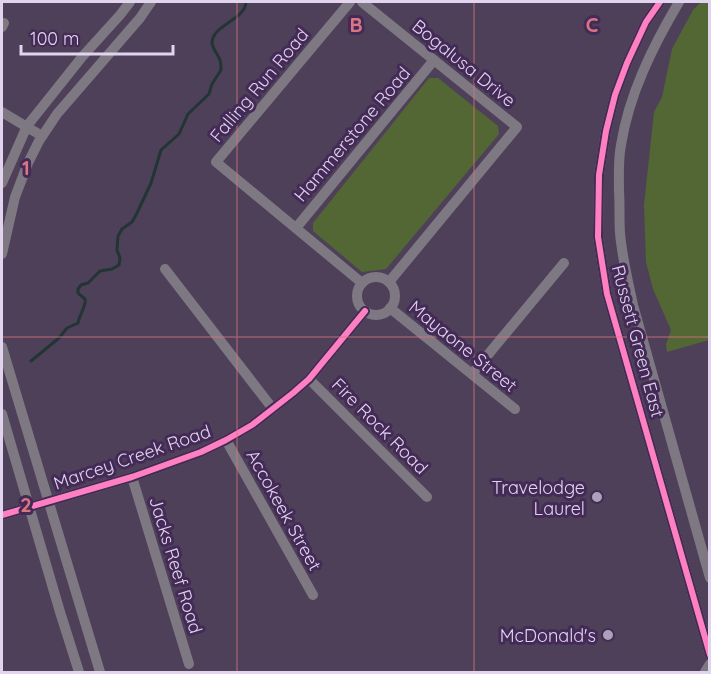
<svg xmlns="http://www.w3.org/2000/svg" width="711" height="674" font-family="Quicksand,sans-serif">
<rect width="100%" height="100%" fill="#4e4058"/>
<g fill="#526734">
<path d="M 701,2 L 710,2 L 709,340 L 667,352 L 666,344 L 671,330 L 653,289 L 646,262 L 644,205 L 654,112 L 662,97 L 672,49 L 693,10 Z"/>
<path d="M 429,78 L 438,78 L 498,126 L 499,134 L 386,269 L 362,272 L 313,231 L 313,223 Z"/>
</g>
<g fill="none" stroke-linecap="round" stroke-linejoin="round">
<path stroke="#223535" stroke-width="3" d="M 31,361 L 59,338 L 67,328 L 78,323 C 79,316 87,304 85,299 C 83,297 80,295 78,293 L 78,289 L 81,285 L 88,283 L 100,271 L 112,269 L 119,265 L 120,258 L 117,250 L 118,236 L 122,229 L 132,222 L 137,213 L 151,183 L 161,150 L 179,134 L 188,114 L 209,94 L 212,84 L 221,70 C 221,67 221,63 220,60 C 218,54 212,49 212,42 C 214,24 245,20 246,2"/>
<g stroke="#7e7882" stroke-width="10">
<path d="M 350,2 L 216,162 L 362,283"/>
<path d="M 362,2 L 517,127 L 389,282"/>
<path d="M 660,2 L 646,22 L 627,63 L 615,95 L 606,131 L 599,175 L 598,237 L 607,294 L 710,655"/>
<path d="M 679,2 C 653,46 629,94 621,145 C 618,160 619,177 619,191 C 620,205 619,219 620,233 C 622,257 628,281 633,305 L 710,578"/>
<path d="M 2,27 L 4,23"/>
<path d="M 2,112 L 42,136"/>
<path d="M 2,183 L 27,126 L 82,57 L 120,15 L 130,2"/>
<path d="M 296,228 L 434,60"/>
<path d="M 2,254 L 15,197 L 28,163 L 39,141 L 57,114 L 140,18 L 151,2"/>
<path d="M 165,269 L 273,409"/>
<circle cx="376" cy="296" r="19"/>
<path d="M 390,308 L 515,409"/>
<path d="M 2,347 L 100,672"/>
<path d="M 472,374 L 564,263"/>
<path d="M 309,379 L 427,497"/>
<path d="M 2,414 L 60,612 L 79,672"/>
<path d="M 226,440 L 313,595"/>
<path d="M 132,477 L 189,664"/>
<path d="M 2,515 L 132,477 L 201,452 L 226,440 L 252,425 L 293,393 L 309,379 L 365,311"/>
<path d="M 705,672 L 710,664"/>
</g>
<defs>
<g id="cycleway">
<path d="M 660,2 L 646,22 L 627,63 L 615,95 L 606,131 L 599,175 L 598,237 L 607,294 L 710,655"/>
<path d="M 2,515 L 132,477 L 201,452 L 226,440 L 252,425 L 293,393 L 309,379 L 365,311"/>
</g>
</defs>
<use href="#cycleway" stroke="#442b57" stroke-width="10"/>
<use href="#cycleway" stroke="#ff80c0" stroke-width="6"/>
</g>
<path fill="none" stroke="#db7582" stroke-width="1.5" stroke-opacity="0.55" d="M 237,2 L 237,672M 474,2 L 474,672M 2,337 L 710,337"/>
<g fill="#aea0ba" stroke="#442b57" stroke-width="2">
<circle cx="597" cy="497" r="6"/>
<circle cx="608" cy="635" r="6"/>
</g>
<g text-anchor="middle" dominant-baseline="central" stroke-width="6" stroke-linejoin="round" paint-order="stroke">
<g font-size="18" fill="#e2d4ef" stroke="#442b57">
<text transform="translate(464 63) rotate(39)">Bogalusa Drive</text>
<text transform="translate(259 85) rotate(-50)">Falling Run Road</text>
<text transform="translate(352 134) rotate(-50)">Hammerstone Road</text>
<text transform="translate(638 341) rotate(75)">Russett Green East</text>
<text transform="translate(463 346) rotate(39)">Mayaone Street</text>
<text transform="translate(380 426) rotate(45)">Fire Rock Road</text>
<text transform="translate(132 457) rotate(-19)">Marcey Creek Road</text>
<text transform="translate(284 510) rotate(61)">Accokeek Street</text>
<text transform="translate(176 565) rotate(73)">Jacks Reef Road</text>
</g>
<g font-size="18" fill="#e2d4ef" stroke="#442b57" text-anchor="end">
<text x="585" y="487">Travelodge<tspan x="585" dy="21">Laurel</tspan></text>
<text x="596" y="635">McDonald's</text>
</g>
</g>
<g font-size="20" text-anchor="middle" font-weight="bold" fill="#db7582" stroke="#442b57" stroke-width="6" stroke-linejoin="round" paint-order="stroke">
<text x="356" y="32">B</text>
<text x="592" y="32">C</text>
<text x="26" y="175">1</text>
<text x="26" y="512">2</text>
</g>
<rect width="711" height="674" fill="none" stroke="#e2d4ef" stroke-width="6"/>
<path d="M21 45v9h152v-9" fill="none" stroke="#e2d4ef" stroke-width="3"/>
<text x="30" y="45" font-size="18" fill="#e2d4ef" stroke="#442b57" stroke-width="4.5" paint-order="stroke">100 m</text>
</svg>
